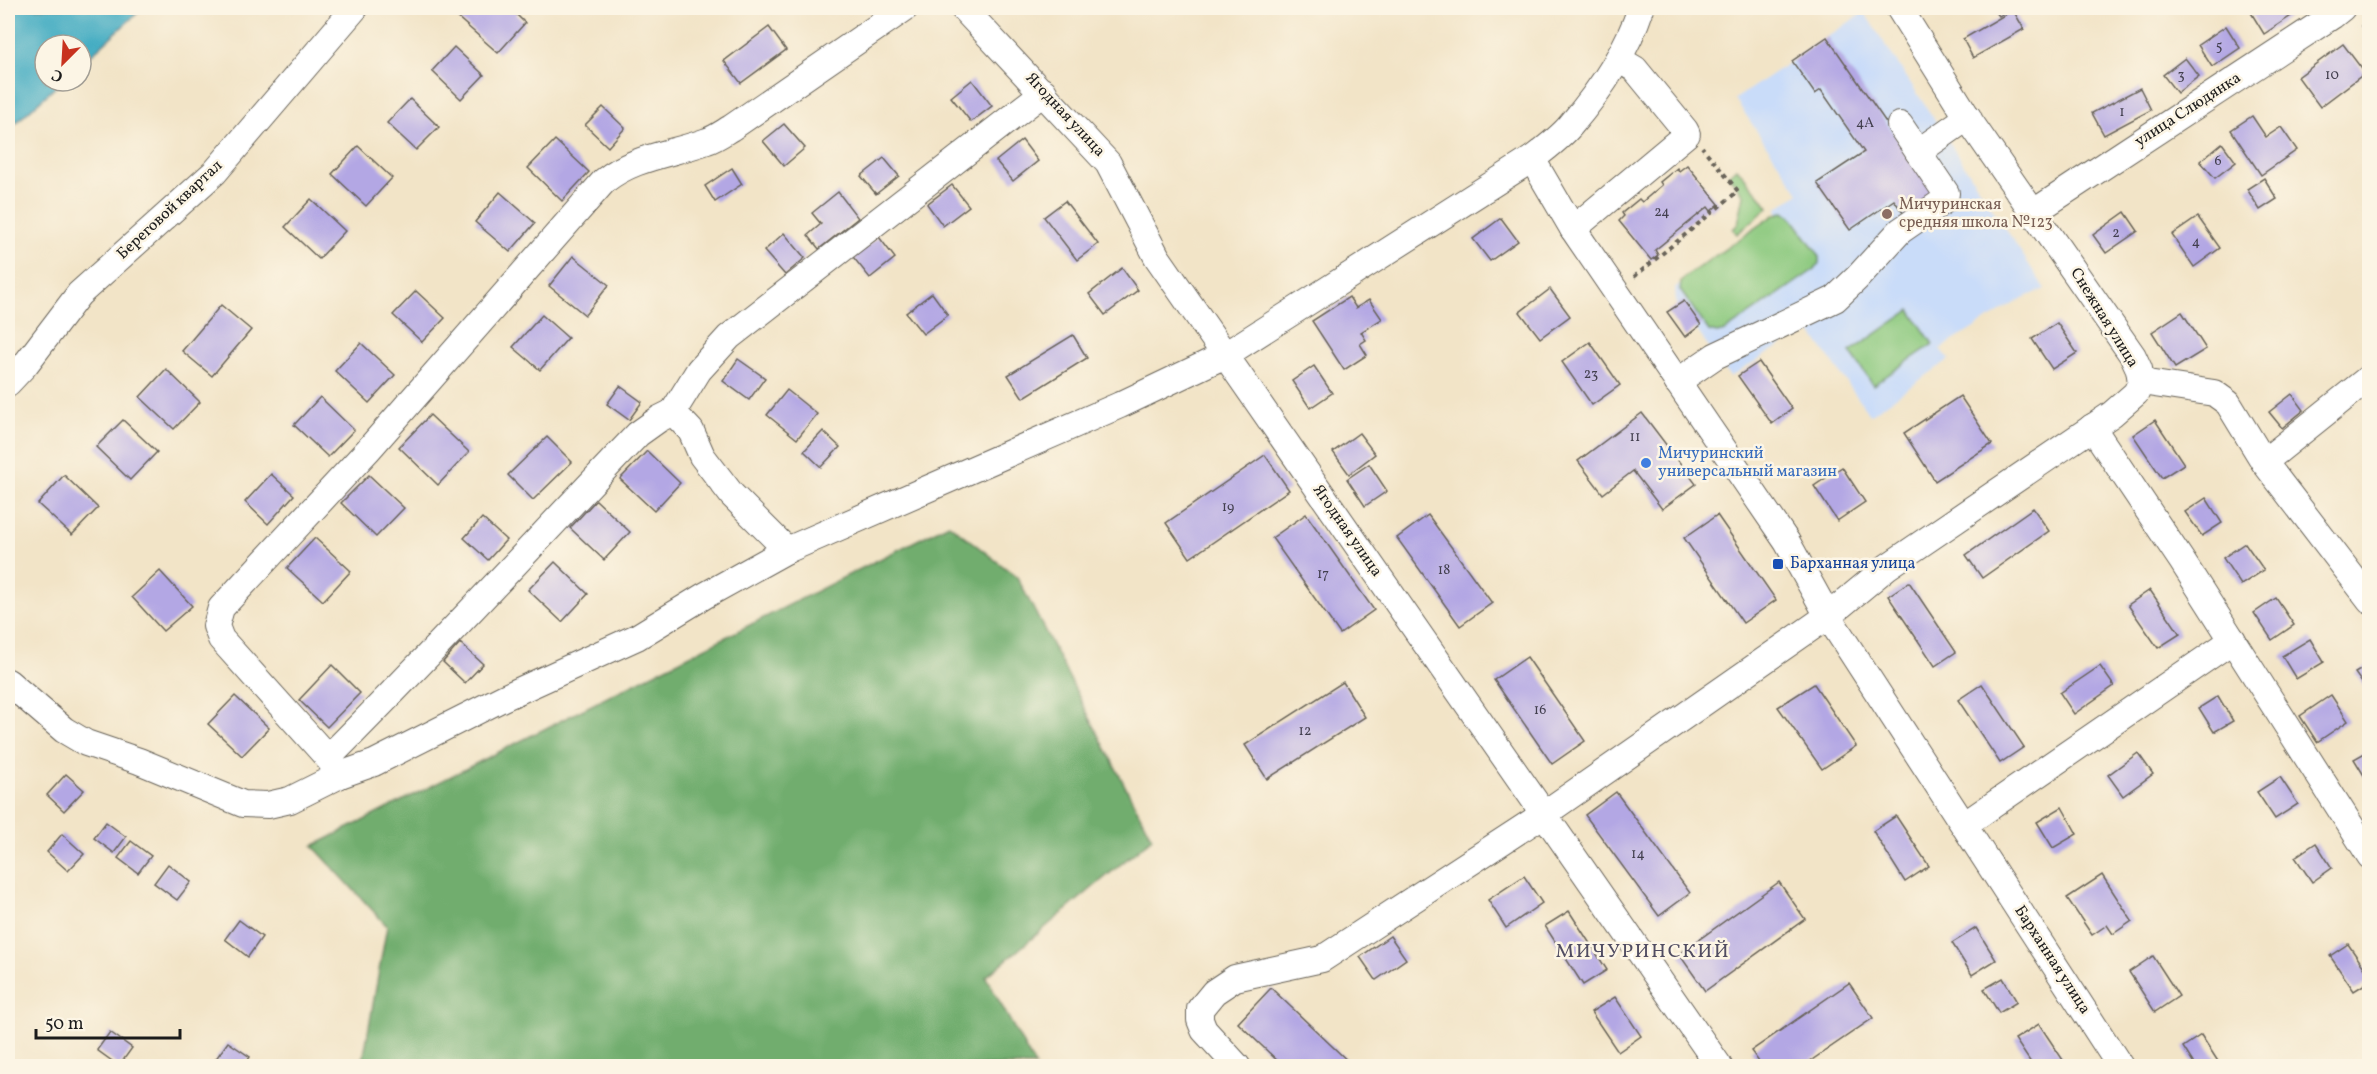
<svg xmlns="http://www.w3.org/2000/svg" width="2377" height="1074" font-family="Vollkorn,serif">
<rect width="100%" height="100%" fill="#fcf5e5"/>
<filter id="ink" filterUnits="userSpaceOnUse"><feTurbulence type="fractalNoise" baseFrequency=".0167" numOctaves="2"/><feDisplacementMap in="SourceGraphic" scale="12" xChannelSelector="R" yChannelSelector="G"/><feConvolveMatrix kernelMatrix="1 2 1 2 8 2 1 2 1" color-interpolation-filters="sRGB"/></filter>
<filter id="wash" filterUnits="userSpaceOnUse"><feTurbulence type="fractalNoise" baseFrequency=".008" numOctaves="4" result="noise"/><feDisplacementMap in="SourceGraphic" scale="24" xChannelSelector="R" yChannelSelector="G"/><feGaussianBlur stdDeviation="1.35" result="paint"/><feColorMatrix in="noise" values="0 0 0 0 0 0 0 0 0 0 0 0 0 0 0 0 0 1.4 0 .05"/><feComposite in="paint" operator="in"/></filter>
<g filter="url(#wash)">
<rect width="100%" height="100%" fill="#f2e4c7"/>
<path fill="#c9dcf9" d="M 1864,12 L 2045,289 L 2023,298 L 1940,349 L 1950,359 L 1870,415 L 1808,328 L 1730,377 L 1696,329 L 1701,325 L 1684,301 L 1676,306 L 1675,287 L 1681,284 L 1686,276 L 1778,213 L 1777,208 L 1799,193 L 1735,99 Z"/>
<g fill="#8cc97f" stroke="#54724e" stroke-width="1.5">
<path d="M 1737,168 L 1769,207 L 1737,234 L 1733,229 L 1738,224 L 1744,195 L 1728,175 Z"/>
<path d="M 1783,212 L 1790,215 L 1819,255 L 1819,263 L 1815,269 L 1725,331 L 1717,333 L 1709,331 L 1680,290 L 1681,282 L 1686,276 L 1776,214 Z"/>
<path d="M 1910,310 L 1933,344 L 1873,385 L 1850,352 Z"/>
</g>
<path fill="#71ad6e" stroke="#466445" stroke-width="1.5" d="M 949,524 L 1017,577 L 1152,838 L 986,977 L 1035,1066 L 362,1066 L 387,926 L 313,846 Z"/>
<path fill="#43acc2" stroke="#30646f" stroke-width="1.5" d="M 8,8 L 143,8 L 81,64 L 81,45 L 45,45 L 45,81 L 62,81 L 8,130 Z"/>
<g id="blocks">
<g fill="#b3a7e4">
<path d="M 447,8 L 479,8 L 482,10 L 484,8 L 519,8 L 516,14 L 525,23 L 498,53 Z"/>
<path d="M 1993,8 L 2011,8 L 1999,16 Z"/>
<path d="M 2255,8 L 2286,8 L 2291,16 L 2264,34 L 2250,11 Z"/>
<path d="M 2013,10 L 2024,29 L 1973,58 L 1963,39 Z"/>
<path d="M 2370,19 L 2370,35 L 2362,26 Z"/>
<path d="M 2226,26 L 2240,48 L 2212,67 L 2198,45 Z"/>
<path d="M 769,27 L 786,50 L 741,83 L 724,61 Z"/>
<path d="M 1827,37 L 1937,196 L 1906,217 L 1894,200 L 1850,230 L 1817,183 L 1864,152 L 1821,90 L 1815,94 L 1792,61 Z"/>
<path d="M 2343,44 L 2365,73 L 2320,107 L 2298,77 Z"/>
<path d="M 454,47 L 484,75 L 461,99 L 432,71 Z"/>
<path d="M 2185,58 L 2199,76 L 2177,93 L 2163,75 Z"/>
<path d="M 972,80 L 992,106 L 971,122 L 951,97 Z"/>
<path d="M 2140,88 L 2151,110 L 2104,135 L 2092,113 Z"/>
<path d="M 410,99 L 439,127 L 416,150 L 387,123 Z"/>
<path d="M 603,107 L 625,128 L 608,147 L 585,125 Z"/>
<path d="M 2252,116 L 2266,137 L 2281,127 L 2297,150 L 2261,175 L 2231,130 Z"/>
<path d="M 784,124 L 805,148 L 784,166 L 763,141 Z"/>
<path d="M 555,140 L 589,172 L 562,201 L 528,168 Z"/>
<path d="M 1022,140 L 1038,161 L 1013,181 L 996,161 Z"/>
<path d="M 2222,143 L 2236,162 L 2215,178 L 2200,161 Z"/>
<path d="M 358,146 L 392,178 L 366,206 L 332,174 Z"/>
<path d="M 884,158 L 899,176 L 876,194 L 861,176 Z"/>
<path d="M 1687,165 L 1719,204 L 1711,211 L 1708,207 L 1655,250 L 1658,255 L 1651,260 L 1619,221 L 1624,216 L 1622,213 L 1639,199 L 1642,202 L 1662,185 L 1660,182 L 1677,168 L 1679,171 Z"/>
<path d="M 732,168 L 742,184 L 715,202 L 705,186 Z"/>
<path d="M 2264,178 L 2277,199 L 2260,210 L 2247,189 Z"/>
<path d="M 952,185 L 969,206 L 943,226 L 927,204 Z"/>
<path d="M 500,192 L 535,223 L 510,252 L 475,222 Z"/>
<path d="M 838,192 L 858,218 L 819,249 L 808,235 L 821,224 L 812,213 Z"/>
<path d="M 311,199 L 345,231 L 319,259 L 285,227 Z"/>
<path d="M 1065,201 L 1098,244 L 1077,260 L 1044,217 Z"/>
<path d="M 2125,212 L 2138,231 L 2106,253 L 2093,235 Z"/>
<path d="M 2198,217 L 2220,248 L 2194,267 L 2172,235 Z"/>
<path d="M 1501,218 L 1518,241 L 1490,261 L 1473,239 Z"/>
<path d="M 784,233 L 805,258 L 785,275 L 764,251 Z"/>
<path d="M 879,237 L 895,258 L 870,278 L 853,257 Z"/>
<path d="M 573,256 L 609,285 L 585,315 L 549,286 Z"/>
<path d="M 1122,268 L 1138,290 L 1105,315 L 1089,294 Z"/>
<path d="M 1550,289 L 1570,316 L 1540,338 L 1520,312 Z"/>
<path d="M 416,291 L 445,318 L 422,342 L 393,315 Z"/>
<path d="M 932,293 L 948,315 L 923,334 L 906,313 Z"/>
<path d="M 1349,297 L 1356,308 L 1369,300 L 1382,319 L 1361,332 L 1366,340 L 1360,344 L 1367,355 L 1344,370 L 1312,321 Z"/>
<path d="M 1684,301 L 1701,325 L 1685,337 L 1667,312 Z"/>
<path d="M 221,305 L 251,330 L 212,376 L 182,351 Z"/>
<path d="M 2182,312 L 2206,349 L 2175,368 L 2152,332 Z"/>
<path d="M 542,315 L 568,338 L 540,370 L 513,347 Z"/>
<path d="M 2057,323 L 2077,353 L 2052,369 L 2032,339 Z"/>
<path d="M 1073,335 L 1087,358 L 1023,398 L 1008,375 Z"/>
<path d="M 1590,342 L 1620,385 L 1592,405 L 1562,362 Z"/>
<path d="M 361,343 L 395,375 L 369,403 L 335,371 Z"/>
<path d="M 738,359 L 765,378 L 749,400 L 723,381 Z"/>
<path d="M 1759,362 L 1792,409 L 1772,424 L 1738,376 Z"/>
<path d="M 1314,366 L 1332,393 L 1310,408 L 1292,381 Z"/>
<path d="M 166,369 L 200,402 L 174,429 L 140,397 Z"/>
<path d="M 620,386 L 642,402 L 629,420 L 607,404 Z"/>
<path d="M 787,390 L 817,414 L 797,439 L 767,415 Z"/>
<path d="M 2292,394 L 2304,410 L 2282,428 L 2269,412 Z"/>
<path d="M 1960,396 L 1992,444 L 1935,481 L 1904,433 Z"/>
<path d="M 320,397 L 354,430 L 328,457 L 294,425 Z"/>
<path d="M 1642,413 L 1696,484 L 1662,509 L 1633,471 L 1603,494 L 1578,461 Z"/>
<path d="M 430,415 L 469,452 L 438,485 L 399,447 Z"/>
<path d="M 123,420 L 157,452 L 130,480 L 96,447 Z"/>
<path d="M 2155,420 L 2184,464 L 2162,478 L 2133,435 Z"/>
<path d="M 823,431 L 840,447 L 821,467 L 804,451 Z"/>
<path d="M 1359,433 L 1375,454 L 1349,474 L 1333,452 Z"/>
<path d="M 547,437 L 572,462 L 533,500 L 508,475 Z"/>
<path d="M 647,451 L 680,483 L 654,511 L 620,479 Z"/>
<path d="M 1265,455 L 1289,490 L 1190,558 L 1166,523 Z"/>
<path d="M 1369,464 L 1387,491 L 1365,506 L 1347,479 Z"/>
<path d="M 1842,467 L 1865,502 L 1837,521 L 1814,486 Z"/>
<path d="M 271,474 L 294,495 L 268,524 L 245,502 Z"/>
<path d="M 64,475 L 98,508 L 72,535 L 38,504 Z"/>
<path d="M 369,475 L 404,508 L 376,537 L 341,503 Z"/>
<path d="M 2206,498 L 2222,523 L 2202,536 L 2185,512 Z"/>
<path d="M 596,500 L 630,532 L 604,560 L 570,528 Z"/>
<path d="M 2033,508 L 2049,531 L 1982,578 L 1966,555 Z"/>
<path d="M 1306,514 L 1374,610 L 1340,634 L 1272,538 Z"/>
<path d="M 1428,515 L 1492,603 L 1460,626 L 1397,538 Z"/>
<path d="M 1717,515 L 1776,600 L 1743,623 L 1684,538 Z"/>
<path d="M 482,518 L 506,540 L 488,560 L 464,538 Z"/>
<path d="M 315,538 L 351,571 L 323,601 L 287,568 Z"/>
<path d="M 2245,543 L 2264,570 L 2241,585 L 2223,558 Z"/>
<path d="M 555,562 L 588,594 L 562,622 L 528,590 Z"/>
<path d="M 160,571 L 192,606 L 163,631 L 132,597 Z"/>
<path d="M 1909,582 L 1956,652 L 1935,666 L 1888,596 Z"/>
<path d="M 2150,590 L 2180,634 L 2158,648 L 2128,605 Z"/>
<path d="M 2276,598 L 2294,625 L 2272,640 L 2254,613 Z"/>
<path d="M 2310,639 L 2324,662 L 2296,679 L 2282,656 Z"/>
<path d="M 460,643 L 483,664 L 465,683 L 443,662 Z"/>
<path d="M 1527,657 L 1585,741 L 1552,764 L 1494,680 Z"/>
<path d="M 2370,664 L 2370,694 L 2355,673 Z"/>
<path d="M 332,665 L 360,693 L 327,727 L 299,700 Z"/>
<path d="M 2100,666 L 2114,686 L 2074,714 L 2060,693 Z"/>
<path d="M 1343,682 L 1365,717 L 1267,779 L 1245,745 Z"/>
<path d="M 1814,684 L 1856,746 L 1822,769 L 1778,707 Z"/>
<path d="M 1982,684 L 2024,747 L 2000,763 L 1958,700 Z"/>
<path d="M 2331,695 L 2348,721 L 2317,742 L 2300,716 Z"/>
<path d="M 235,696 L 269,728 L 242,756 L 208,724 Z"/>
<path d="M 2218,696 L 2233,721 L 2214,732 L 2199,708 Z"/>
<path d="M 2370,750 L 2370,781 L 2368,782 L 2354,759 Z"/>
<path d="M 2138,753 L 2153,774 L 2123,796 L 2108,775 Z"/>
<path d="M 66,774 L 84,790 L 64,811 L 47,795 Z"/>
<path d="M 2280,777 L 2298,804 L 2275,819 L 2257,792 Z"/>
<path d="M 1616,792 L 1690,893 L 1659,916 L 1585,815 Z"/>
<path d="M 2062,807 L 2077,834 L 2053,848 L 2037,822 Z"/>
<path d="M 1896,816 L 1929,866 L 1905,882 L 1873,831 Z"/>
<path d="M 106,822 L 126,837 L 114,853 L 94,838 Z"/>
<path d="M 62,834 L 84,854 L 68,871 L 47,852 Z"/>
<path d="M 131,841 L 151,856 L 138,873 L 118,858 Z"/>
<path d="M 2316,843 L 2332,868 L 2312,882 L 2295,857 Z"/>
<path d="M 168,864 L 191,882 L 177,900 L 154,883 Z"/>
<path d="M 2102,875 L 2132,921 L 2113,934 L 2107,925 L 2092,935 L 2067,898 Z"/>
<path d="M 1524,876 L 1542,903 L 1506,928 L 1488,900 Z"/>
<path d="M 1779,882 L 1805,919 L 1705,991 L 1679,954 Z"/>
<path d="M 1569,911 L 1607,970 L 1583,985 L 1545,926 Z"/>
<path d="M 239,920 L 262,937 L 248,957 L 225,939 Z"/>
<path d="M 1976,928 L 1996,960 L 1972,975 L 1952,943 Z"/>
<path d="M 1390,936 L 1406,959 L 1376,980 L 1360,957 Z"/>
<path d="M 2348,944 L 2370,976 L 2370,981 L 2354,991 L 2330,956 Z"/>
<path d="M 2153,956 L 2179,996 L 2155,1012 L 2129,972 Z"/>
<path d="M 2003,978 L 2017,1002 L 1999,1013 L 1984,989 Z"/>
<path d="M 1849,983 L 1873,1018 L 1803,1066 L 1762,1066 L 1751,1051 Z"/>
<path d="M 1271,988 L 1353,1066 L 1283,1066 L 1238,1023 Z"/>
<path d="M 1615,997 L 1641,1036 L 1618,1052 L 1591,1012 Z"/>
<path d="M 2039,1024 L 2067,1066 L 2033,1066 L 2015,1039 Z"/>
<path d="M 110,1032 L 132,1048 L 119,1066 L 97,1050 Z"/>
<path d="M 2201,1035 L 2219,1063 L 2213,1066 L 2195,1066 L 2183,1047 Z"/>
<path d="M 228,1042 L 250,1057 L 244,1066 L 224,1066 L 215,1060 Z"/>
</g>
</g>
</g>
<g filter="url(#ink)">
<use href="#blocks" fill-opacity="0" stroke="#676258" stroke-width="1.5"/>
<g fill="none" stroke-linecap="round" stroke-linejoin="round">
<defs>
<g id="minor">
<path d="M 963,8 L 1108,163 L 1157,257 L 1719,1066"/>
<path d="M 1899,8 L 1971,123 L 2133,356 L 2139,369 L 2141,382"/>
<path d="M 1918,152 L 1968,117"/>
<path d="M 1532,159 L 1573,229 L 1787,542 L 1828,616 L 2120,1066"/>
<path d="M 2034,212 L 2332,16 L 2342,8"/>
<path d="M 1573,229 L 1687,134 L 1685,130 L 1635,69 L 1618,59"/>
<path d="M 1677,382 L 1715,356 L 1835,299 L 1857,278 L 1900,231 L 1945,200 L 1946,193 L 1900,125"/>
<path d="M 2141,382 L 2214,393 L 2228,403 L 2264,462 L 2370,600"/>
<path d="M 8,383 L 25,365 L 79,294 L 215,172 L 355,8"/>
<path d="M 2092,427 L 2182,561 L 2370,856"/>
<path d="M 2264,462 L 2370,377"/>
<path d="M 787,550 L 732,495 L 702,456 L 691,431 L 673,412 L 699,370 L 729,337 L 1044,92"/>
<path d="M 8,682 L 64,730 L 86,743 L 139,761 L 243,804 L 268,805 L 290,800 L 340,775 L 374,763 L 503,698 L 637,637 L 704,596 L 787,550 L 1120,405 L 1225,355 L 1532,159 C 1545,149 1560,138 1570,126 C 1600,91 1627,51 1641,8"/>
<path d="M 328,758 C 434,652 535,542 638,434 L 659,419 L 673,412"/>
<path d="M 340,775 L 328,758 L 221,639 L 216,626 L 221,608 L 368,450 L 604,181 C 633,157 672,154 707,141 C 716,138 724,132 731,128 L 905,8"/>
<path d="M 1964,825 L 2233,640"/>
<path d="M 1237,1066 L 1204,1030 L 1200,1020 L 1200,1009 L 1214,992 L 1235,978 L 1322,959 L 1544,814 L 1828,616 L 1887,567 L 2112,414 L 2136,393 L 2141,382"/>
</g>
</defs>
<use href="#minor" stroke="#676258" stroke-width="28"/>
<path stroke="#676258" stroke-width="4" stroke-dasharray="4.5 4.5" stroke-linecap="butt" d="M 1634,277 L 1738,191 L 1702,147"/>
<use href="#minor" stroke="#fff" stroke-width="26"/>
</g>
</g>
<circle fill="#8d6e63" stroke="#fcf5e5" stroke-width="2" cx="1887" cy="214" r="6"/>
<circle fill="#3f7fe0" stroke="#fcf5e5" stroke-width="2" cx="1646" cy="463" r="6"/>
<rect fill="#1a4fb4" stroke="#fcf5e5" stroke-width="2" x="1772" y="558" width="12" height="12" rx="3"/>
<g text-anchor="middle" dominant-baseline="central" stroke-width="5" stroke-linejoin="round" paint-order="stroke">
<g font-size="14" fill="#423f4e">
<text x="2219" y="46">5</text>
<text x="2181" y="75">3</text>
<text x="2332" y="75">10</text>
<text x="2122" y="112">1</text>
<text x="1865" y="123">4А</text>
<text x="2218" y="161">6</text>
<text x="1662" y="212">24</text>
<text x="2116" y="233">2</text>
<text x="2196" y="242">4</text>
<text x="1591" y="374">23</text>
<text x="1635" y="437">11</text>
<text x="1228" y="507">19</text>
<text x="1444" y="570">18</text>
<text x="1323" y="574">17</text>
<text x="1540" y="710">16</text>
<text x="1305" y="731">12</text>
<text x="1638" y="854">14</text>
</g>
<g font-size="16" fill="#1c1c1c" stroke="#fcf5e5">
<text transform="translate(2188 110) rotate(-33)">улица Слюдянка</text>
<text transform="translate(1065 115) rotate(47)">Ягодная улица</text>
<text transform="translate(170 210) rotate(-43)">Береговой квартал</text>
<text transform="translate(2104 318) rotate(58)">Снежная улица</text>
<text transform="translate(1347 531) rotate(55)">Ягодная улица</text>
<text transform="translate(2052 960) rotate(57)">Барханная улица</text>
</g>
<g font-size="16" fill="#785e54" stroke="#fcf5e5" text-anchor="start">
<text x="1899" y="205">Мичуринская<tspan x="1899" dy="18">средняя школа №123</tspan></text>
</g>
<g font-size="16" fill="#366cbe" stroke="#fcf5e5" text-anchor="start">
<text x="1658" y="454">Мичуринский<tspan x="1658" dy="18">универсальный магазин</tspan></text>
</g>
<g font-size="16" fill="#164399" stroke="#fcf5e5" text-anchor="start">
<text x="1790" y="564">Барханная улица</text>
</g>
<g font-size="20" letter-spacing="1.5" fill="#514d62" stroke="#fcf5e5">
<text x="1643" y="952">МИЧУРИНСКИЙ</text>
</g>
</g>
<rect width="2377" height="1074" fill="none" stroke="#fcf5e5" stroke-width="30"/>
<g transform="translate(63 63) rotate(204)"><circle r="28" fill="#fcf5e5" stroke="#a29e95" stroke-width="1.5"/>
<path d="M0-4.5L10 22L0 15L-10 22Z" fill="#c8321e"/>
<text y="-9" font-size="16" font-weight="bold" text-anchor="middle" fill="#1c1c1c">С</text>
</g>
<path d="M36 1029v9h144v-9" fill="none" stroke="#1c1c1c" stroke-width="3"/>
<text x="45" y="1029" font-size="18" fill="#1c1c1c" stroke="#fcf5e5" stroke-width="4.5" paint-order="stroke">50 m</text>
</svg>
